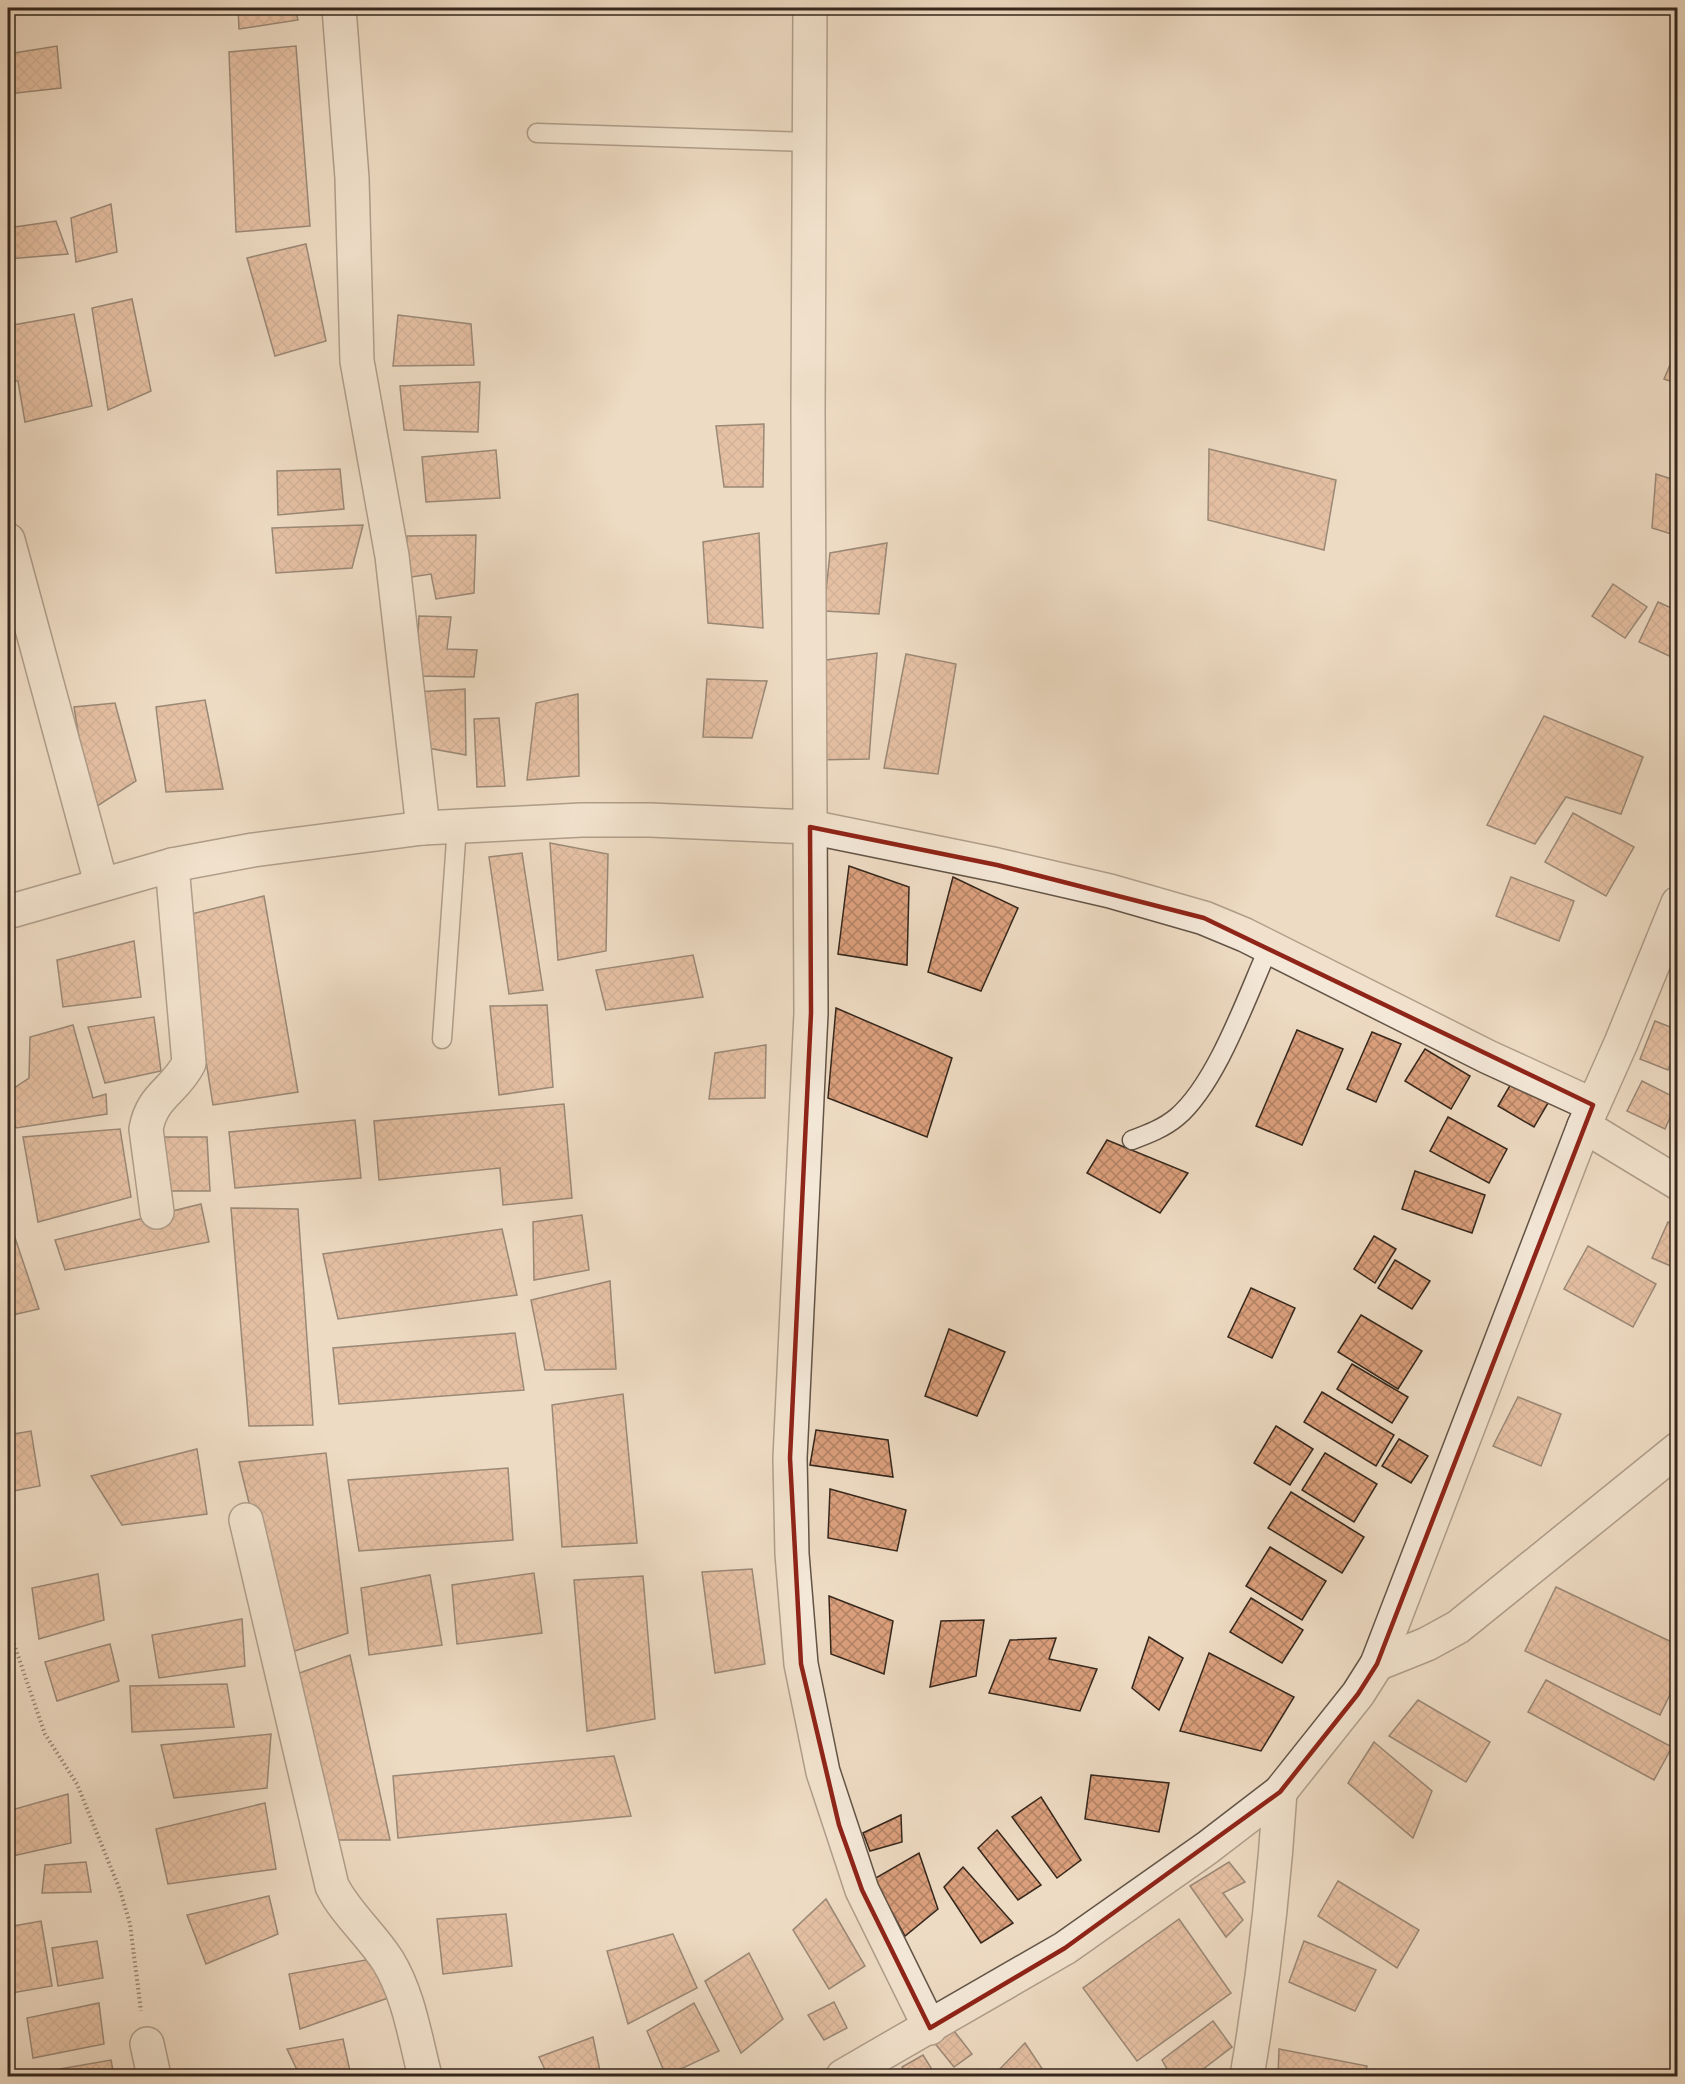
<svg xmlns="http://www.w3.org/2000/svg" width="1685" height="2084" font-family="'Sorts Mill Goudy',serif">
<defs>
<pattern id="building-cross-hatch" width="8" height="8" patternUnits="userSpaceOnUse" patternTransform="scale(1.5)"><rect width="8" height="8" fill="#db9f7c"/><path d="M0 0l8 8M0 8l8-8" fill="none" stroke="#b28265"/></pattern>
</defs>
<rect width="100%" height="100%" fill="#eedbc3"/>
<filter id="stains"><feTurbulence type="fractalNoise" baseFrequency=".00333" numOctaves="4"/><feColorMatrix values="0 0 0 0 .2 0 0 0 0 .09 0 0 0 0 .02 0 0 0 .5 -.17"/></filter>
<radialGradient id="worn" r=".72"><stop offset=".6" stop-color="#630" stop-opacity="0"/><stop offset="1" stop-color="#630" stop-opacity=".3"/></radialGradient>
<g fill="url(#building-cross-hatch)" stroke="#35271c" stroke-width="1.5">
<path d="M 238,8 L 295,8 L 298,20 L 239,29 Z"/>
<path d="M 57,46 L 61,88 L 8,94 L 8,54 Z"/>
<path d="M 296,46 L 310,226 L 236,232 L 229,52 Z"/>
<path d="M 111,204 L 117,252 L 76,262 L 71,218 Z"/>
<path d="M 56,221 L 68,254 L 8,259 L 8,228 Z"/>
<path d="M 306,244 L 326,341 L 275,356 L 247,258 Z"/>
<path d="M 132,299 L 151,391 L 108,410 L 92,308 Z"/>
<path d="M 74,314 L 92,406 L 25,422 L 18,381 L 8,381 L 8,326 Z"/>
<path d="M 398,315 L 471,324 L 474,365 L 393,366 Z"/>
<path d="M 1678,346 L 1678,384 L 1664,379 Z"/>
<path d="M 480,382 L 478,432 L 404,430 L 400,386 Z"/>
<path d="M 764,424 L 763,487 L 724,487 L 716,426 Z"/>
<path d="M 1209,449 L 1336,480 L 1324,550 L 1208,520 Z"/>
<path d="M 496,450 L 500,498 L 426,502 L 422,457 Z"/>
<path d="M 340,469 L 344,509 L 278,515 L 277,471 Z"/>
<path d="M 1656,474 L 1678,481 L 1678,536 L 1652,528 Z"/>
<path d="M 363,525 L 352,568 L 276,573 L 272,528 Z"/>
<path d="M 759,533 L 763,628 L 708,623 L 703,542 Z"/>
<path d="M 476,535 L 474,593 L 436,599 L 431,574 L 404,578 L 407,536 Z"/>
<path d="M 887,543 L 879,614 L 824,611 L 830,553 Z"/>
<path d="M 1613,584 L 1647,607 L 1625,638 L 1592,616 Z"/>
<path d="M 1658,602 L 1678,611 L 1678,660 L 1639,642 Z"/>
<path d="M 419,616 L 451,617 L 447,649 L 477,650 L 474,677 L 416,676 Z"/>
<path d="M 877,653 L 869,759 L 811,760 L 826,660 Z"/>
<path d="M 906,654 L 956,664 L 938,774 L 884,768 Z"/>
<path d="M 707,679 L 767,681 L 752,738 L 703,737 Z"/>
<path d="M 465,689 L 466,755 L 417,746 L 416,692 Z"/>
<path d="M 578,694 L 579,776 L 527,780 L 536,703 Z"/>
<path d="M 205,700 L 223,789 L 166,792 L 156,707 Z"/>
<path d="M 115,703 L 136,781 L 91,810 L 74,707 Z"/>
<path d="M 1544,716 L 1643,757 L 1621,814 L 1566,797 L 1535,844 L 1487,825 Z"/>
<path d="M 499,718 L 505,786 L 477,787 L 474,719 Z"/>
<path d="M 1573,813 L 1634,847 L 1606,896 L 1545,862 Z"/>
<path d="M 550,843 L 608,854 L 606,951 L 558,960 Z"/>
<path d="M 522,853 L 543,990 L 509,994 L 489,857 Z"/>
<path d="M 849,866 L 909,887 L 907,965 L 838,954 Z"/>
<path d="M 953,877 L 1018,908 L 981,991 L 928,972 Z"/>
<path d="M 1511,877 L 1574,901 L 1559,941 L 1496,916 Z"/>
<path d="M 264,896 L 298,1092 L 213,1105 L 183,916 Z"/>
<path d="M 134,941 L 141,997 L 63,1007 L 57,960 Z"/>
<path d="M 693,955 L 703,997 L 606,1010 L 596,970 Z"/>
<path d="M 547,1005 L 553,1087 L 499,1095 L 490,1006 Z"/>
<path d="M 836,1008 L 952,1058 L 927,1137 L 828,1098 Z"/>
<path d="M 154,1017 L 161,1071 L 105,1083 L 88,1027 Z"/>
<path d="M 1655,1021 L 1678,1030 L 1678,1045 L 1668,1070 L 1640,1059 Z"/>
<path d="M 73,1025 L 93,1098 L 106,1094 L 107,1114 L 16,1128 L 8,1092 L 29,1078 L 30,1037 Z"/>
<path d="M 1297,1030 L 1343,1049 L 1302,1145 L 1256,1126 Z"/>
<path d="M 1372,1032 L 1401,1044 L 1376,1102 L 1347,1089 Z"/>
<path d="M 766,1045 L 765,1098 L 709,1099 L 715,1053 Z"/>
<path d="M 1425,1049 L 1470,1076 L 1451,1109 L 1405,1081 Z"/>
<path d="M 1515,1077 L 1551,1098 L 1534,1127 L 1498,1106 Z"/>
<path d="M 1642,1081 L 1678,1099 L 1665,1129 L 1627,1111 Z"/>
<path d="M 564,1104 L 572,1198 L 503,1205 L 500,1168 L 379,1180 L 374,1121 Z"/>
<path d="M 1448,1117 L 1507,1149 L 1489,1183 L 1430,1151 Z"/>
<path d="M 355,1120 L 361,1178 L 235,1188 L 229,1132 Z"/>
<path d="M 120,1129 L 131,1197 L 38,1222 L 23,1137 Z"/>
<path d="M 163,1137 L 207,1137 L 210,1191 L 167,1191 Z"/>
<path d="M 1107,1140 L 1188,1173 L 1160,1213 L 1087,1173 Z"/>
<path d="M 1415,1171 L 1485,1195 L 1472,1233 L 1402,1209 Z"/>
<path d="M 201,1204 L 209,1242 L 65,1270 L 55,1240 Z"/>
<path d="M 231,1208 L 298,1209 L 313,1425 L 249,1426 Z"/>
<path d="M 582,1215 L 589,1270 L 534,1280 L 533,1222 Z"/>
<path d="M 8,1217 L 39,1309 L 8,1316 Z"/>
<path d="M 1668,1222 L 1678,1226 L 1678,1269 L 1652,1258 Z"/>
<path d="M 502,1229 L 517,1295 L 338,1319 L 323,1254 Z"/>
<path d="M 1374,1236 L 1396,1249 L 1375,1283 L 1354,1269 Z"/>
<path d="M 1588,1246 L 1656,1284 L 1633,1327 L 1564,1289 Z"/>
<path d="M 1395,1260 L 1430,1281 L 1412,1309 L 1378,1288 Z"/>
<path d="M 610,1281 L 616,1369 L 545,1370 L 531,1300 Z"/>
<path d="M 1251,1288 L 1295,1308 L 1272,1358 L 1228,1337 Z"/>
<path d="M 1361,1315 L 1422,1351 L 1398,1389 L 1338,1352 Z"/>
<path d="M 949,1329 L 1005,1352 L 977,1416 L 925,1396 Z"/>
<path d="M 515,1333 L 524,1390 L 339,1404 L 333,1348 Z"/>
<path d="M 1352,1364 L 1408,1397 L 1392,1423 L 1337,1389 Z"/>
<path d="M 1322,1392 L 1394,1435 L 1376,1466 L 1304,1422 Z"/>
<path d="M 623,1394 L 637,1543 L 562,1547 L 552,1405 Z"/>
<path d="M 1518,1397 L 1561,1414 L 1541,1466 L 1493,1446 Z"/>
<path d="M 1276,1426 L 1313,1449 L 1290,1485 L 1254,1463 Z"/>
<path d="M 816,1430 L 888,1440 L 893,1477 L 810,1465 Z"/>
<path d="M 31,1431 L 40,1486 L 8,1492 L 8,1435 Z"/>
<path d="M 1399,1439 L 1428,1456 L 1411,1483 L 1382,1466 Z"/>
<path d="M 197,1449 L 207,1514 L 122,1525 L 91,1476 Z"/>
<path d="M 326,1453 L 348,1633 L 286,1654 L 239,1462 Z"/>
<path d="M 1325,1453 L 1377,1484 L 1354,1522 L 1302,1490 Z"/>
<path d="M 508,1468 L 513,1540 L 359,1551 L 348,1480 Z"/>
<path d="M 830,1489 L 906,1510 L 897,1551 L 828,1538 Z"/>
<path d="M 1291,1492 L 1364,1537 L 1342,1573 L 1268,1528 Z"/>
<path d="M 1270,1547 L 1326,1581 L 1302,1620 L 1246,1586 Z"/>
<path d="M 752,1569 L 765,1664 L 715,1673 L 702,1572 Z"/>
<path d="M 534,1573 L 542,1633 L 457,1644 L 452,1585 Z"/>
<path d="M 98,1574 L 104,1620 L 39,1639 L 32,1588 Z"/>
<path d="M 430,1575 L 442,1645 L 369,1655 L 361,1588 Z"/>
<path d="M 643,1576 L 655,1719 L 587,1731 L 574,1580 Z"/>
<path d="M 1556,1587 L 1678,1645 L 1678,1678 L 1660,1715 L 1525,1651 Z"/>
<path d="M 829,1596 L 893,1621 L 884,1674 L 831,1654 Z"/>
<path d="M 1251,1598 L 1303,1630 L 1282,1663 L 1230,1632 Z"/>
<path d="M 242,1619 L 245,1666 L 159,1678 L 152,1635 Z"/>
<path d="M 984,1620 L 976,1676 L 930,1687 L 941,1621 Z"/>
<path d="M 1149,1637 L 1183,1658 L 1159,1710 L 1132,1688 Z"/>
<path d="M 1056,1638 L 1049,1659 L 1097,1669 L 1080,1711 L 989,1693 L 1010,1640 Z"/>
<path d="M 110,1644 L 119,1681 L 57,1701 L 45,1662 Z"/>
<path d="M 1209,1653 L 1294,1697 L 1261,1751 L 1180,1731 Z"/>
<path d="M 350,1655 L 390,1840 L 324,1840 L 291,1676 Z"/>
<path d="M 1546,1680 L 1672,1747 L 1654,1780 L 1528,1712 Z"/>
<path d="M 227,1684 L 234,1727 L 132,1732 L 130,1686 Z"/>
<path d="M 1418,1700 L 1490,1742 L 1466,1782 L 1389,1736 Z"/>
<path d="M 271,1734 L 267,1788 L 174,1798 L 161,1745 Z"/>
<path d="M 1374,1742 L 1432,1791 L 1413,1838 L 1348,1783 Z"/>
<path d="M 614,1756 L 631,1816 L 398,1838 L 393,1776 Z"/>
<path d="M 1091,1775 L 1169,1783 L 1159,1832 L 1085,1819 Z"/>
<path d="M 68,1794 L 71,1843 L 8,1857 L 8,1811 Z"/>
<path d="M 1041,1797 L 1081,1860 L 1057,1878 L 1012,1817 Z"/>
<path d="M 265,1803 L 276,1869 L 168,1884 L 156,1829 Z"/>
<path d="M 901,1815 L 902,1842 L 870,1851 L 863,1833 Z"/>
<path d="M 997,1830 L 1041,1885 L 1018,1900 L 978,1848 Z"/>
<path d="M 919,1853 L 938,1909 L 905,1936 L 874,1879 Z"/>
<path d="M 86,1862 L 91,1892 L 42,1893 L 45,1865 Z"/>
<path d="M 1229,1862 L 1245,1882 L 1223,1893 L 1243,1920 L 1226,1937 L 1190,1886 Z"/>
<path d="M 963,1867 L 1013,1923 L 981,1943 L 944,1887 Z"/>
<path d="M 1338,1881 L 1419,1930 L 1397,1968 L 1318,1916 Z"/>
<path d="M 269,1896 L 278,1934 L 206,1964 L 187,1915 Z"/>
<path d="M 826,1899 L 865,1966 L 829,1989 L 793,1930 Z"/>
<path d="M 506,1914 L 512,1966 L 443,1974 L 437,1919 Z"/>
<path d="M 1179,1919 L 1231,1993 L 1137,2061 L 1083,1988 Z"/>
<path d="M 41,1921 L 52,1986 L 12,1993 L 8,1964 L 8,1927 Z"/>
<path d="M 1675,1932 L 1678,1933 L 1678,1978 L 1671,1976 Z"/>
<path d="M 673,1934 L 697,1988 L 628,2024 L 607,1951 Z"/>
<path d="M 97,1941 L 103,1978 L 58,1986 L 52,1948 Z"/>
<path d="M 1304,1941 L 1376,1970 L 1355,2011 L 1289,1982 Z"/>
<path d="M 749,1953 L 783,2019 L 741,2053 L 705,1981 Z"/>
<path d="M 382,1957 L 391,1997 L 300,2029 L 289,1974 Z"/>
<path d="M 834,2002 L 847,2028 L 824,2040 L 808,2015 Z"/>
<path d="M 99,2003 L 104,2044 L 33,2058 L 27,2018 Z"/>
<path d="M 694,2003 L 719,2051 L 666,2076 L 647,2031 Z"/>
<path d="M 1213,2021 L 1232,2047 L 1194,2076 L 1171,2076 L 1162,2060 Z"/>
<path d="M 951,2027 L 972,2054 L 954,2067 L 933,2041 Z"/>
<path d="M 593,2037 L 601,2076 L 548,2076 L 539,2057 Z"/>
<path d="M 343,2039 L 351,2076 L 300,2076 L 287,2049 Z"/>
<path d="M 1025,2043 L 1047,2076 L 993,2076 Z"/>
<path d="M 1279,2049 L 1367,2066 L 1365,2076 L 1278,2076 Z"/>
<path d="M 923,2055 L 936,2076 L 909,2076 L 902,2067 Z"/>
<path d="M 111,2060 L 114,2076 L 43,2076 L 42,2072 Z"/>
</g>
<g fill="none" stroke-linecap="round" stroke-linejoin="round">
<defs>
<g id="lane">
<path d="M 537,133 L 808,142"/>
<path d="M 442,1039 L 457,826"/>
<path d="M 1132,1140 C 1148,1134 1164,1128 1177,1117 C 1217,1083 1247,996 1269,947"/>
</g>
<g id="street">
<path d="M 339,8 L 352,178 L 357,361 L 392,556 L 423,828"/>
<path d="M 810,8 L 808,412 L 811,1013 L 790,1458 L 792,1554 L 801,1664 L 823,1772 L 862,1890 L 930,2028"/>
<path d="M 8,540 L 101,883"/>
<path d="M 8,912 L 172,865 L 253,850 L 423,828 L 582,820 L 650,820 L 810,827 L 997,865 L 1110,891 L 1204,918 L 1245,935 L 1488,1057 L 1593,1105"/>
<path d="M 1584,1126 L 1678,1183"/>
<path d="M 157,1212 L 146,1129 C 152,1095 175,1091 189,1063 L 172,865"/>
<path d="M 246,1520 L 332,1886 C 346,1914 371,1934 388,1961 C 409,1995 415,2038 425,2076"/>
<path d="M 1377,1664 L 1427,1644 L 1458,1627 L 1678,1449"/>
<path d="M 147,2044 L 154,2076"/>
<path d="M 843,2076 L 1065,1948 L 1207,1848 L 1280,1792 L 1358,1694 L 1377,1664 L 1584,1126 L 1621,1043 L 1678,903"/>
<path d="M 1247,2076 C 1263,1982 1274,1888 1280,1792"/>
</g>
</defs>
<use href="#lane" stroke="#635446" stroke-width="21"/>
<use href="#street" stroke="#635446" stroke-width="36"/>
<path stroke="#35271c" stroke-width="4" stroke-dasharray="1.5 3" stroke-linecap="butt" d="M 8,1627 L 45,1734 L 77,1784 L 120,1890 L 130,1924 L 141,2011"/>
<use href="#lane" stroke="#f4e8d8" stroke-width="18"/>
<use href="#street" stroke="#f4e8d8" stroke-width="33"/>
</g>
<path d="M0 0H1685V2084H0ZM 810,827 L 997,865 L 1204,918 L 1593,1105 L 1377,1664 L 1358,1694 L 1280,1792 L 1065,1948 L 930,2028 L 862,1890 L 839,1825 L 801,1664 L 790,1458 L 811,1013 Z" fill="#eedbc3" fill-opacity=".55" fill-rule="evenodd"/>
<path fill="none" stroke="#8f2418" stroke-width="4.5" stroke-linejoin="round" d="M 810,827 L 997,865 L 1204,918 L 1593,1105 L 1377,1664 L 1358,1694 L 1280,1792 L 1065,1948 L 930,2028 L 862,1890 L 839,1825 L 801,1664 L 790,1458 L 811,1013 Z"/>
<rect width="1685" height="2084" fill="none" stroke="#eedbc3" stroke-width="30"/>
<rect x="9" y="9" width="1667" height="2066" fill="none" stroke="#35271c" stroke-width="3"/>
<rect x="15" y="15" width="1655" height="2054" fill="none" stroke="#35271c" stroke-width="1.5"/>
<rect width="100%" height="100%" filter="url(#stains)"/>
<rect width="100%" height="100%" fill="url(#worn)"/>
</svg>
